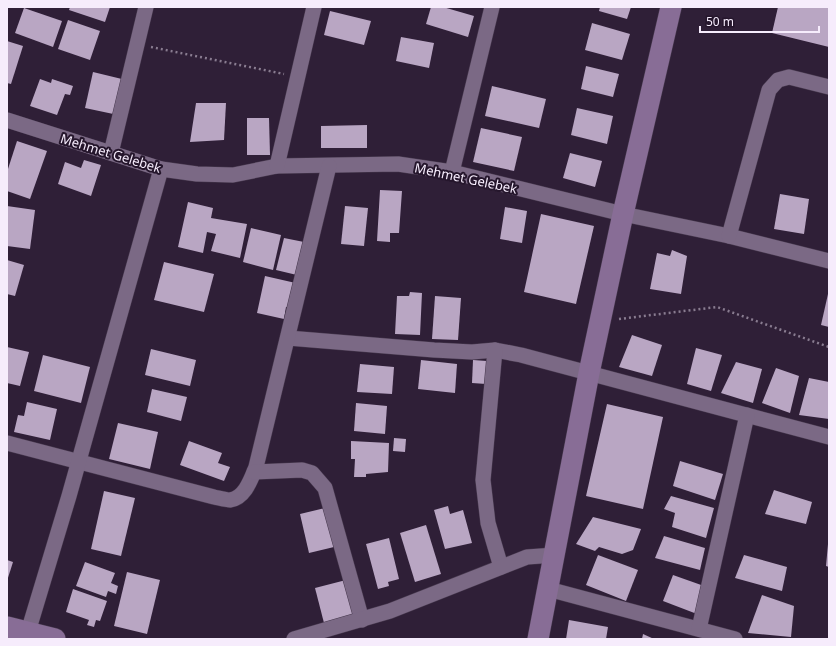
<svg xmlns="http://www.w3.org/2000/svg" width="836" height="646" font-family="'Noto Sans',sans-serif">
<rect width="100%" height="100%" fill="#2f1f37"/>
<g fill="#b9a6c3">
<path d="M 70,7 L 110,7 L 105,22 L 69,10 Z"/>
<path d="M 431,7 L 443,7 L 474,16 L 468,37 L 426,24 Z"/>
<path d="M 600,7 L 631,7 L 627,19 L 599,11 Z"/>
<path d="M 778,7 L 829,7 L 829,47 L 772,33 Z"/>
<path d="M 24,8 L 62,21 L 53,47 L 15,33 Z"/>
<path d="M 330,11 L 371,21 L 364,45 L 324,35 Z"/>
<path d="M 68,20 L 100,31 L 90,60 L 58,49 Z"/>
<path d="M 592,23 L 630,34 L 622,60 L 585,50 Z"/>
<path d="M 401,37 L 434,43 L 429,68 L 396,61 Z"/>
<path d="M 7,41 L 23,46 L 11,84 L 7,83 Z"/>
<path d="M 586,66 L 619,74 L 613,97 L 581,89 Z"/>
<path d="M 93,72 L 126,80 L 118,115 L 85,108 Z"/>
<path d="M 40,79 L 51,83 L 52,79 L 73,86 L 70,95 L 65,94 L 57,115 L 30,106 Z"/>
<path d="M 492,86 L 546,99 L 539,128 L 485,116 Z"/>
<path d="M 196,103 L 226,103 L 224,140 L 190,142 Z"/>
<path d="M 577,108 L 613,116 L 607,144 L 571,135 Z"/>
<path d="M 247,118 L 269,118 L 270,155 L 247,155 Z"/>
<path d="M 367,125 L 367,148 L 321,148 L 321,126 Z"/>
<path d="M 481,128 L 522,137 L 514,171 L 473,162 Z"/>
<path d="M 17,141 L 47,151 L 30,199 L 7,191 L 7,172 Z"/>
<path d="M 570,153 L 602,161 L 595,187 L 563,178 Z"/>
<path d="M 84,160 L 101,165 L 91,196 L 58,184 L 65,162 L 81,168 Z"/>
<path d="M 380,190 L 402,191 L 399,233 L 390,233 L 390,242 L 377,241 Z"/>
<path d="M 780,194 L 809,199 L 804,234 L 774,229 Z"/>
<path d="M 188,202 L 213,208 L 211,218 L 247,224 L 240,258 L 211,251 L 216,234 L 207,232 L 203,253 L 178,247 Z"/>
<path d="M 7,206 L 35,210 L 30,249 L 7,246 Z"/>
<path d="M 345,206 L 368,208 L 364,246 L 341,244 Z"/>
<path d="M 505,207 L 527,211 L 522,243 L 500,239 Z"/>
<path d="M 541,214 L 594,226 L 576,304 L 524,292 Z"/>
<path d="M 251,228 L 281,235 L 273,270 L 243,262 Z"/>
<path d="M 284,238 L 309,243 L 301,276 L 276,270 Z"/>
<path d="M 672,250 L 687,256 L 681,294 L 650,289 L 657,253 L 670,256 Z"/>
<path d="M 7,260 L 24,265 L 15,296 L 7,294 Z"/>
<path d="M 164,262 L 214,274 L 204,312 L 154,300 Z"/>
<path d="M 265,276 L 300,284 L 294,309 L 286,307 L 284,319 L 257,313 Z"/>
<path d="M 410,292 L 422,293 L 420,335 L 395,334 L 397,296 L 409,296 Z"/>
<path d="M 828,294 L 829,295 L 829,327 L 821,325 Z"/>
<path d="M 435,296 L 461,298 L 458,340 L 432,339 Z"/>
<path d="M 632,335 L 662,345 L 652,376 L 619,367 Z"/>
<path d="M 7,347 L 29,352 L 20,386 L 7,383 Z"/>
<path d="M 696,348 L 722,355 L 711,391 L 687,384 Z"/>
<path d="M 151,349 L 196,360 L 190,386 L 145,375 Z"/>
<path d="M 43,355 L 90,367 L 81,403 L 34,391 Z"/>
<path d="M 421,360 L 457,364 L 455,393 L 418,389 Z"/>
<path d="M 473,360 L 487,361 L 486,384 L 472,383 Z"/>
<path d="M 736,362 L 762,369 L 753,403 L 721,393 Z"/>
<path d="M 360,364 L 394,367 L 392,394 L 357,392 Z"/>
<path d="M 776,368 L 799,376 L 790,413 L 762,403 Z"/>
<path d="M 809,378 L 829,382 L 829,419 L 799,415 Z"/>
<path d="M 152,389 L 187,397 L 181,421 L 147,412 Z"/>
<path d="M 27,402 L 57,409 L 50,440 L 14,432 L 18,415 L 24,416 Z"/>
<path d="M 356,403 L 387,406 L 385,434 L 354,431 Z"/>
<path d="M 607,404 L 663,417 L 643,509 L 586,496 Z"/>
<path d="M 118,423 L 158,432 L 150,469 L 109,459 Z"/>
<path d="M 394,438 L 406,439 L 405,452 L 393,451 Z"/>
<path d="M 189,441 L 222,453 L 218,463 L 230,467 L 224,481 L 180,465 Z"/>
<path d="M 351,441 L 389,443 L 388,472 L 366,474 L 366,477 L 354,477 L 355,459 L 351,459 Z"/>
<path d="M 680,461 L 723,474 L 715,500 L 673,486 Z"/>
<path d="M 774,490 L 812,502 L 806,524 L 765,514 Z"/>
<path d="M 104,491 L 135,498 L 121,556 L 91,549 Z"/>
<path d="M 671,496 L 714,508 L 706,538 L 672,527 L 675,513 L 664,509 Z"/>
<path d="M 448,506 L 450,514 L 463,510 L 472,543 L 445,549 L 434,510 Z"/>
<path d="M 325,508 L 334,547 L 309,553 L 300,514 Z"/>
<path d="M 593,517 L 641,529 L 633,550 L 622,554 L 599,547 L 595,551 L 576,544 Z"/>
<path d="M 426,525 L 441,574 L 415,582 L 400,533 Z"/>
<path d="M 664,536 L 705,548 L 700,570 L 655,558 Z"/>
<path d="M 389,538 L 399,579 L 388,582 L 389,586 L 378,589 L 366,544 Z"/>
<path d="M 828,544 L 829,544 L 829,567 L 826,566 Z"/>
<path d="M 598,555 L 638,570 L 626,601 L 586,585 Z"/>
<path d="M 744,555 L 787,567 L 782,591 L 735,578 Z"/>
<path d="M 7,560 L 13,562 L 7,581 Z"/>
<path d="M 85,562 L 115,573 L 111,583 L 118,586 L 116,594 L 108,591 L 106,597 L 76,586 Z"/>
<path d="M 127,572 L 160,580 L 147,634 L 114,626 Z"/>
<path d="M 673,575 L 704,586 L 697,614 L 663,601 Z"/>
<path d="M 346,580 L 355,615 L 324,623 L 315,588 Z"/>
<path d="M 73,589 L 107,601 L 100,621 L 96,620 L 94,627 L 87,625 L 89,620 L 66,612 Z"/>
<path d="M 762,595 L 794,606 L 791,637 L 748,633 Z"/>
<path d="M 569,620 L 608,627 L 606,639 L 566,639 Z"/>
<path d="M 643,634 L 654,639 L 642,639 Z"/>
</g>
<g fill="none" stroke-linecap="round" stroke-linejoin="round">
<defs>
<g id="street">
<path d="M 7,120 L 161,169 L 197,174 L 233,175 L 277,166 L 398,164 L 452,172 L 623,214 L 729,236 L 829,261"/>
<path d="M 111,153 L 146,7"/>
<path d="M 277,166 L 314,7"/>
<path d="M 452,172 L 492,7"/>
<path d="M 729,236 L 769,90 L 778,80 L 789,77 L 829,87"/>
<path d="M 288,338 L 434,350 L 472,352 L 495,350 L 521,355 L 829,437"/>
<path d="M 495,350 L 483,480 L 488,523 L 501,567"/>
<path d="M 7,443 L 214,497 C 219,498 226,500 230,500 C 245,498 251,479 256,467 L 329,166"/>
<path d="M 254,472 L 302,470 L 312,473 L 325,488 L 362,620"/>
<path d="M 548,589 L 735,639"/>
<path d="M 699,629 L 747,415"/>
<path d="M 28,632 L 69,496 L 161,169"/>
<path d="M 294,639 L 390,611 L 527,557 L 555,555"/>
</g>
<g id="secondary">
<path d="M 7,627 L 55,639"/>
<path d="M 538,639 L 589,373 L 623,214 L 671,7"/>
</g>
</defs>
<use href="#street" stroke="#483a4f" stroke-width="16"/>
<use href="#secondary" stroke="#483a4f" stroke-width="22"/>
<g stroke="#897c90" stroke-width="2.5" stroke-dasharray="2 3" stroke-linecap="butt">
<path d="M 151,47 L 284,74"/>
<path d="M 619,319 L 717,307 L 829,347"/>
</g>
<use href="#street" stroke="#7b6985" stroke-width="15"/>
<use href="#secondary" stroke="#886d96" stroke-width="21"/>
</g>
<g text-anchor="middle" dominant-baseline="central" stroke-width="4" stroke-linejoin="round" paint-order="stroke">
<g font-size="13" fill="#f6ecfc" stroke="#25162c">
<text transform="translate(111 153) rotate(17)">Mehmet Gelebek</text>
<text transform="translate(466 178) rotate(12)">Mehmet Gelebek</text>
</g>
</g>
<rect width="836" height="646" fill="none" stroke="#f6ecfc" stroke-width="16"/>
<path d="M700 26v6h119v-6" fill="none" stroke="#f6ecfc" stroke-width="2"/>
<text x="706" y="26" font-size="12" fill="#f6ecfc" stroke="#25162c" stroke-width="3" paint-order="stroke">50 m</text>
</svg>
